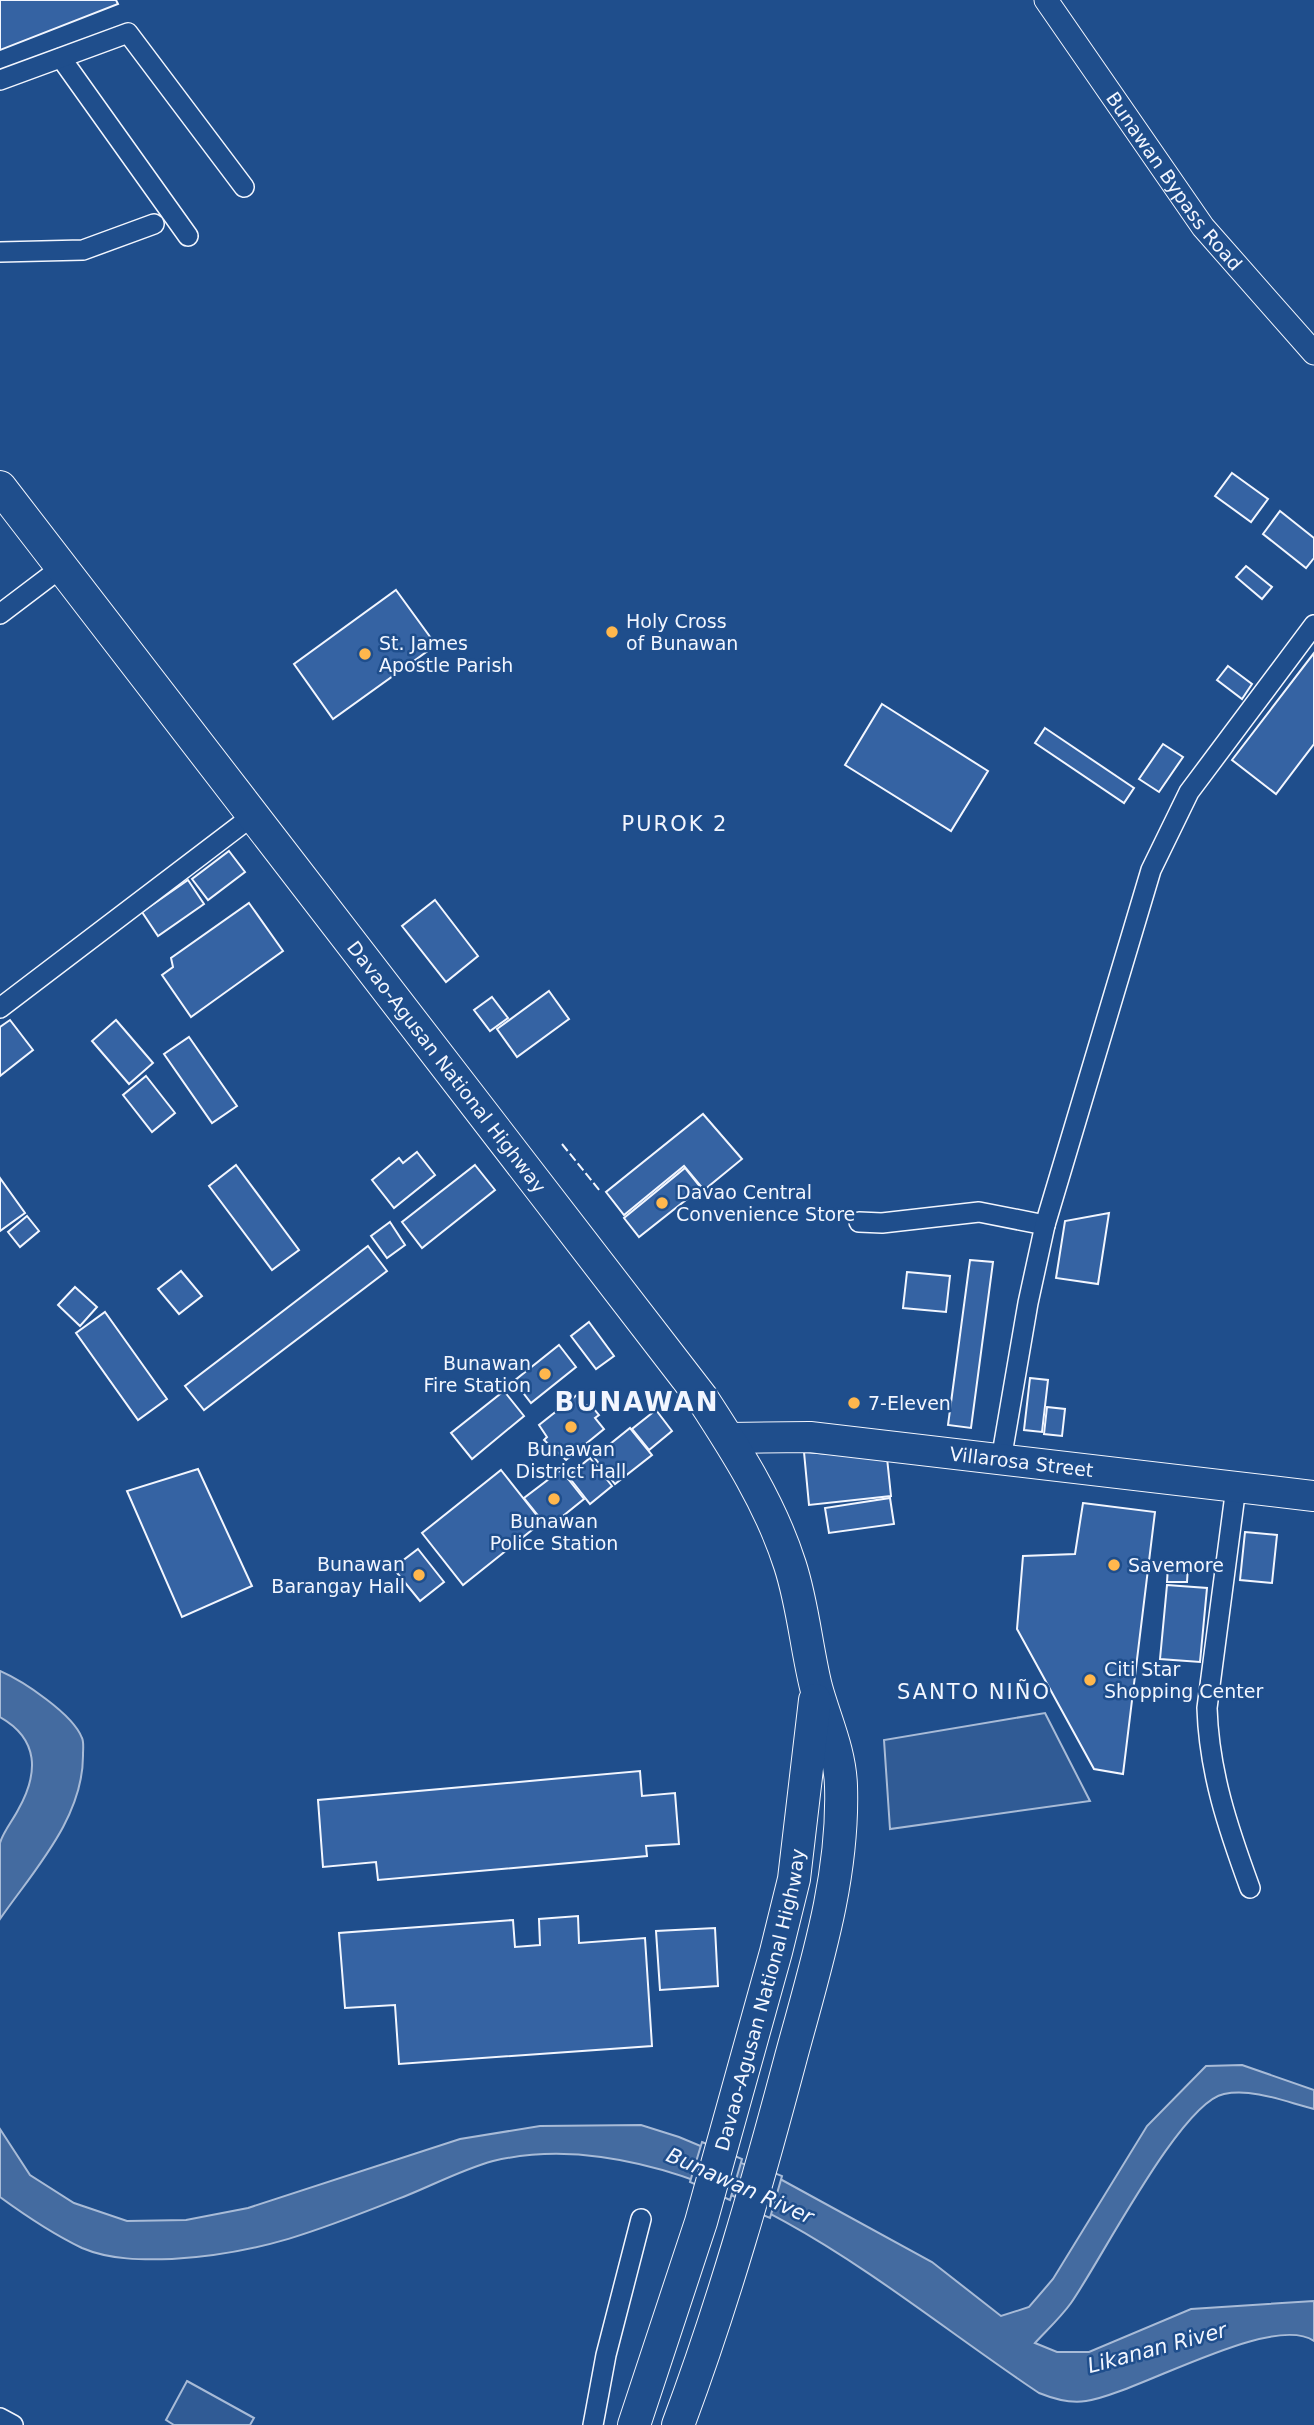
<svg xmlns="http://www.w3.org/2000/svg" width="1314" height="2425" font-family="'DejaVu Sans',sans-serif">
<rect width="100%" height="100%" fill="#1f4e8c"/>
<g fill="#305b95" stroke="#a8bbd7" stroke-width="2">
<path d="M 1045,1713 L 1090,1801 L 890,1829 L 884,1740 Z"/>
<path d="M 187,2381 L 254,2418 L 250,2425 L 174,2425 L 166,2420 Z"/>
</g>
<g fill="#446ba0" stroke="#a8bbd7" stroke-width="2">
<path d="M 0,1671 C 23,1681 73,1714 82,1738 C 84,1742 83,1750 83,1754 C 84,1817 34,1870 0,1919 C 0,1898 0,1862 0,1843 C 3,1832 13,1820 18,1810 C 39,1773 39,1739 0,1717 Z"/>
<path d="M 1242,2065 L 1314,2090 L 1314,2109 C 1286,2102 1253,2088 1224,2094 C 1181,2102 1100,2262 1071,2303 C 1061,2317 1047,2330 1035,2343 L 1057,2352 L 1089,2352 L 1191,2309 L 1314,2301 L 1314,2341 C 1272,2312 1136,2394 1086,2401 C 1070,2404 1054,2399 1039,2393 C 902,2302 770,2180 601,2157 C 566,2152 527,2153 493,2161 C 464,2169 435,2184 408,2195 C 325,2228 263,2254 172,2259 C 143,2260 110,2260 82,2248 C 53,2234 26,2216 0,2197 L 0,2129 L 30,2175 L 74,2203 L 127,2221 L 186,2220 L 248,2208 L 460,2139 L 540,2126 L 641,2125 L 679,2137 L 782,2180 L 932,2262 L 1001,2316 L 1029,2307 L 1053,2279 L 1147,2126 L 1206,2066 Z"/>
</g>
<g fill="#1f4e8c" stroke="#a8bbd7" stroke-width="2">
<path d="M 702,2142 L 742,2159 L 730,2200 L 690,2182 Z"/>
<path d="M 747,2162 L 782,2176 L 770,2218 L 735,2203 Z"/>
</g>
<g fill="#3563a3" stroke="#f2f6ff" stroke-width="2">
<path d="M 0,0 L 116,0 L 118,4 L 0,50 Z"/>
<path d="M 1232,473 L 1268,499 L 1251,522 L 1215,496 Z"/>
<path d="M 1280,511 L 1314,538 L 1314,558 L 1306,568 L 1263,534 Z"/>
<path d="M 1246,566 L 1272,587 L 1262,599 L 1236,577 Z"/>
<path d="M 396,590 L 436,645 L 333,719 L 294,664 Z"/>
<path d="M 1314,653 L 1314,744 L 1276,794 L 1232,760 Z"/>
<path d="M 1228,666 L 1252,684 L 1242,699 L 1217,680 Z"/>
<path d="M 882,704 L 988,771 L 951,831 L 845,765 Z"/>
<path d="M 1045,728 L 1134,788 L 1124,803 L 1035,743 Z"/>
<path d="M 1163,744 L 1183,757 L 1159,792 L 1139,779 Z"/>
<path d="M 229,851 L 245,872 L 208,900 L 192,879 Z"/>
<path d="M 188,880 L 204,904 L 158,936 L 142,912 Z"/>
<path d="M 435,900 L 478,956 L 446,982 L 402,926 Z"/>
<path d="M 249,903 L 283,951 L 191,1017 L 162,975 L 173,967 L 171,958 Z"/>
<path d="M 549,991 L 569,1019 L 517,1057 L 497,1029 Z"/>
<path d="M 492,997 L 508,1018 L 490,1031 L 474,1010 Z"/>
<path d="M 10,1020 L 33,1050 L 0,1076 L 0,1027 Z"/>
<path d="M 116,1020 L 153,1063 L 129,1084 L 92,1041 Z"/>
<path d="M 189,1037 L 237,1106 L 212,1123 L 164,1054 Z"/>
<path d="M 146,1076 L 175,1113 L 152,1132 L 123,1095 Z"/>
<path d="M 703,1114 L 742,1159 L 704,1190 L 684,1166 L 624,1215 L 606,1192 Z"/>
<path d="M 417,1152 L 435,1175 L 394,1208 L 372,1180 L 399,1158 L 403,1163 Z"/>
<path d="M 236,1165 L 299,1250 L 272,1270 L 209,1186 Z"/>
<path d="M 475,1165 L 495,1190 L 422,1248 L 402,1222 Z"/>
<path d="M 685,1168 L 701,1188 L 639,1237 L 624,1218 Z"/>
<path d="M 0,1178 L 25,1213 L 0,1231 Z"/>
<path d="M 1109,1213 L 1098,1284 L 1056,1278 L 1065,1221 Z"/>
<path d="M 27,1216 L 39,1231 L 20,1247 L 8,1232 Z"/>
<path d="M 390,1222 L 405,1245 L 387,1258 L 371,1236 Z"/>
<path d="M 368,1246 L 387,1271 L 204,1410 L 185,1386 Z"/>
<path d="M 970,1260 L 993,1262 L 971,1428 L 948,1425 Z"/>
<path d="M 181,1271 L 202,1296 L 179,1314 L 158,1289 Z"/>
<path d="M 907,1272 L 950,1276 L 946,1312 L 903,1308 Z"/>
<path d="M 75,1287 L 97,1307 L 80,1326 L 58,1305 Z"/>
<path d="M 105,1312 L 167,1399 L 138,1420 L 76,1333 Z"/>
<path d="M 589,1322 L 614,1356 L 596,1369 L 571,1336 Z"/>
<path d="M 559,1345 L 576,1367 L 531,1403 L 514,1381 Z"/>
<path d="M 1030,1378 L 1048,1380 L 1042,1432 L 1024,1430 Z"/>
<path d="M 504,1391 L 524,1416 L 472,1459 L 451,1433 Z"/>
<path d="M 577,1395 L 586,1406 L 590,1404 L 594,1409 L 599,1415 L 595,1418 L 604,1429 L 566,1460 L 544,1440 L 547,1437 L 539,1425 Z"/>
<path d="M 1047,1407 L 1065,1409 L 1062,1436 L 1044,1434 Z"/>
<path d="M 656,1410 L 672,1431 L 649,1450 L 632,1429 Z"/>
<path d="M 630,1428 L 652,1455 L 615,1484 L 594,1457 Z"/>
<path d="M 804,1452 L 887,1458 L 891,1496 L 809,1505 Z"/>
<path d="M 590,1458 L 612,1486 L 590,1504 L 568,1476 Z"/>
<path d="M 198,1469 L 252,1586 L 182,1617 L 127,1491 Z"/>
<path d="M 501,1470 L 542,1522 L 463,1585 L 422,1533 Z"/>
<path d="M 561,1470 L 584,1499 L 548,1528 L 524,1498 Z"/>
<path d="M 890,1498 L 894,1524 L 829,1533 L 825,1508 Z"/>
<path d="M 1083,1503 L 1155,1512 L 1123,1774 L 1094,1769 L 1017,1629 L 1023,1556 L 1075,1554 Z"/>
<path d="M 1245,1532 L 1277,1535 L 1272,1583 L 1240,1580 Z"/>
<path d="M 418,1549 L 444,1582 L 420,1601 L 393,1568 Z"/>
<path d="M 1168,1566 L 1188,1566 L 1187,1582 L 1167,1582 Z"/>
<path d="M 1167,1585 L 1207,1588 L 1200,1662 L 1160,1659 Z"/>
<path d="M 640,1771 L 642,1796 L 675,1793 L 679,1844 L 646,1846 L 647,1856 L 378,1880 L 376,1862 L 323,1867 L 318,1800 Z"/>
<path d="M 578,1916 L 579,1943 L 645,1938 L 652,2046 L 399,2064 L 395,2005 L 345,2008 L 339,1933 L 513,1920 L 515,1947 L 540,1945 L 539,1919 Z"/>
<path d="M 715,1928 L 718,1986 L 660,1990 L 656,1931 Z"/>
</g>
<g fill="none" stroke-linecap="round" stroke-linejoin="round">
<defs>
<g id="minor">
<path d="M 61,58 L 188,236"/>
<path d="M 0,80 L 128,33 L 244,187"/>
<path d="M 0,252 L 83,250 L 154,224"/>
<path d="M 0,614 L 62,567"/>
<path d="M 0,1008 L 255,814"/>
<path d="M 859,1222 L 882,1223 L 979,1212 L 1045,1225"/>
<path d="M 1001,1460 L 1028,1303 L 1045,1225 L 1151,870 L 1189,792 L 1314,625"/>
<path d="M 1236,1487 L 1207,1708 C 1209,1772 1228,1828 1250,1888"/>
<path d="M 0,2418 L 13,2425"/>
<path d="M 593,2425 L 606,2355 L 641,2219"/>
</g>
<g id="tertiary">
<path id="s1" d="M 1046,0 L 1203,227 L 1314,353"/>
</g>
<g id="primary">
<path id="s2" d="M 729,1438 L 810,1437 L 1314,1496"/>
</g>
<g id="trunk">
<path id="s3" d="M 0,487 L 702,1398 C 736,1450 771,1505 790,1565 C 803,1605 806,1646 816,1687 C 825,1720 840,1751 841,1786 C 844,1879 815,1968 791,2057 C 758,2181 723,2305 678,2425"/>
<path id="s4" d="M 634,2425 L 701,2222 L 776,1952 L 794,1879 L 815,1700"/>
</g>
</defs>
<use href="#minor" stroke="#f2f6ff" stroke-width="22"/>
<use href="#tertiary" stroke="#f2f6ff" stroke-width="25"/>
<use href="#primary" stroke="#f2f6ff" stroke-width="32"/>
<use href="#trunk" stroke="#f2f6ff" stroke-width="34"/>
<use href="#minor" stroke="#1f4e8c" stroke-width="19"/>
<use href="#tertiary" stroke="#1f4e8c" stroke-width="23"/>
<use href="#primary" stroke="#1f4e8c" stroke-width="30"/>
<use href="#trunk" stroke="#1f4e8c" stroke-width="32"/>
<path stroke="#f2f6ff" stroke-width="2" stroke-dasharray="9 3.5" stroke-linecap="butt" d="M 562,1144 L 600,1191"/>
</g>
<g fill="#ffb74d" stroke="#1f4e8c" stroke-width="2.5">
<circle cx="612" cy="632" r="7"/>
<circle cx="365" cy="654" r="7"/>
<circle cx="662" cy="1203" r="7"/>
<circle cx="545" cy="1374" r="7"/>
<circle cx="854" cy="1403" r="7"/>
<circle cx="571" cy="1427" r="7"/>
<circle cx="554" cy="1499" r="7"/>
<circle cx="1114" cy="1565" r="7"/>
<circle cx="419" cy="1575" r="7"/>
<circle cx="1090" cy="1680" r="7"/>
</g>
<g text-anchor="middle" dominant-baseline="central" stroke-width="5" stroke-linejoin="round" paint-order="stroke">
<g font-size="19" fill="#f2f6ff" stroke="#1f4e8c">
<text stroke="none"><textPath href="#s1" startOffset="222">Bunawan Bypass Road</textPath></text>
<text stroke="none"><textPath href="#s3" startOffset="732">Davao-Agusan National Highway</textPath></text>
<text stroke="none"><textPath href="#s2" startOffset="294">Villarosa Street</textPath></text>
<text stroke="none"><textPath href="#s4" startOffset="444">Davao-Agusan National Highway</textPath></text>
</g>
<g font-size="19" fill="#f2f6ff" stroke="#1f4e8c" text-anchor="start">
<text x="626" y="621">Holy Cross<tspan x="626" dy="22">of Bunawan</tspan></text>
<text x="379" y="643">St. James<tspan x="379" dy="22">Apostle Parish</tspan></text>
<text x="676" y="1192">Davao Central<tspan x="676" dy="22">Convenience Store</tspan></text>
<text x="531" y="1363" text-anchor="end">Bunawan<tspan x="531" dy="22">Fire Station</tspan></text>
<text x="868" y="1403">7-Eleven</text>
<text x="571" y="1449" text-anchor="middle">Bunawan<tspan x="571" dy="22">District Hall</tspan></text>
<text x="554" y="1521" text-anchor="middle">Bunawan<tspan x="554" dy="22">Police Station</tspan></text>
<text x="405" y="1564" text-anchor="end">Bunawan<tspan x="405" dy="22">Barangay Hall</tspan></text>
<text x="1128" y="1565">Savemore</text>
<text x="1104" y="1669">Citi Star<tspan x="1104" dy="22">Shopping Center</tspan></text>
</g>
<g font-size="21" letter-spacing="2" fill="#f2f6ff" stroke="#1f4e8c">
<text x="675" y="824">PUROK 2</text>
<text x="974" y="1692">SANTO NIÑO</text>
</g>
<g font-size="21" font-style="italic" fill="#f2f6ff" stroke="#1f4e8c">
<text transform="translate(740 2186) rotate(24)">Bunawan River</text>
<text transform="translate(1157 2348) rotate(-15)">Likanan River</text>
</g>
<g font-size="26" font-weight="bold" letter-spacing="2" fill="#f2f6ff" stroke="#1f4e8c">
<text x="637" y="1402">BUNAWAN</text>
</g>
</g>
</svg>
